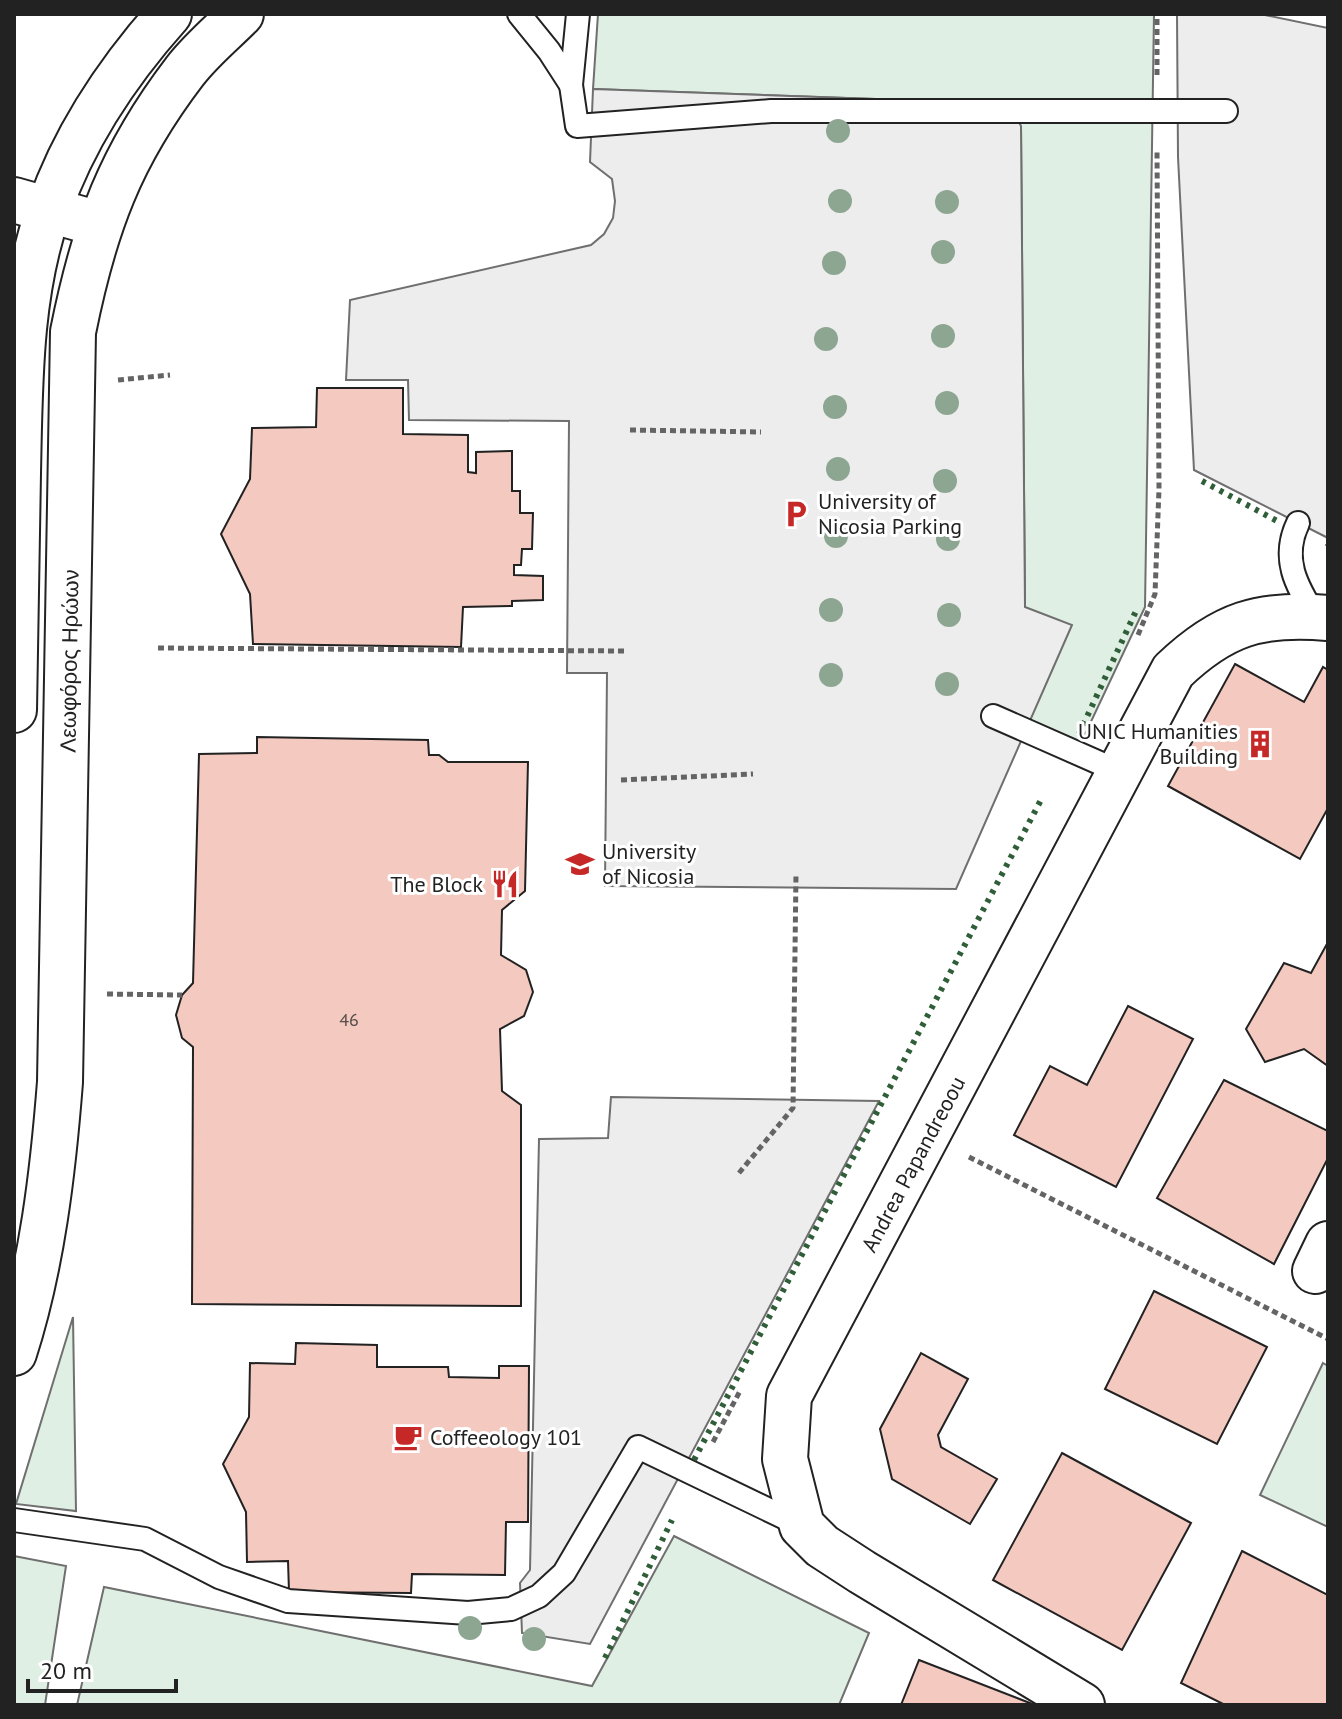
<svg xmlns="http://www.w3.org/2000/svg" width="1342" height="1719" font-family="'PT Sans',sans-serif">
<rect width="100%" height="100%" fill="#fff"/>
<g fill="#e0efe3" stroke="#6f6f6f" stroke-width="2">
<path d="M 598,14 L 1154,14 L 1145,607 L 1080,745 L 1030,724 L 1025,607 L 1021,127 L 989,103 L 593,89 Z"/>
<path d="M 73,1317 L 76,1511 L 16,1504 Z"/>
<path d="M 1323,1363 L 1328,1366 L 1328,1527 L 1260,1495 Z"/>
<path d="M 674,1536 L 869,1633 L 839,1705 L 77,1705 L 104,1587 L 592,1686 Z"/>
<path d="M 14,1556 L 66,1566 L 45,1705 L 14,1705 Z"/>
</g>
<g fill="#ededed" stroke="#6f6f6f" stroke-width="2">
<path d="M 1177,14 L 1260,14 L 1328,28 L 1328,538 L 1194,470 L 1178,157 Z"/>
<path d="M 593,89 L 989,103 L 1015,115 L 1021,126 L 1025,607 L 1072,625 L 956,889 L 605,886 L 607,673 L 567,673 L 569,421 L 409,420 L 408,380 L 346,380 L 350,300 L 591,245 L 604,234 L 613,218 L 615,201 L 612,179 L 590,162 Z"/>
<path d="M 611,1097 L 879,1101 L 590,1644 L 522,1633 L 520,1583 L 530,1570 L 539,1139 L 608,1138 Z"/>
</g>
<g fill="#f3c9c0" stroke="#222" stroke-width="2">
<path d="M 317,388 L 403,388 L 403,434 L 468,435 L 468,472 L 476,473 L 476,452 L 512,451 L 512,491 L 520,491 L 520,513 L 533,513 L 532,549 L 522,549 L 521,565 L 514,565 L 514,575 L 543,576 L 543,600 L 512,601 L 512,606 L 463,607 L 461,647 L 253,644 L 250,594 L 221,534 L 250,479 L 252,428 L 316,427 Z"/>
<path d="M 1235,664 L 1304,702 L 1323,667 L 1328,670 L 1328,808 L 1300,859 L 1168,786 Z"/>
<path d="M 257,737 L 428,740 L 429,755 L 439,755 L 448,762 L 528,762 L 525,891 L 502,910 L 501,955 L 526,970 L 533,992 L 524,1016 L 500,1029 L 502,1091 L 521,1105 L 521,1306 L 192,1304 L 193,1047 L 182,1038 L 176,1015 L 182,995 L 193,983 L 199,754 L 257,753 Z"/>
<path d="M 1328,942 L 1328,1066 L 1304,1049 L 1265,1062 L 1246,1029 L 1284,963 L 1311,973 Z"/>
<path d="M 1128,1006 L 1193,1039 L 1116,1187 L 1014,1135 L 1050,1066 L 1087,1085 Z"/>
<path d="M 1224,1080 L 1328,1131 L 1328,1158 L 1274,1264 L 1157,1198 Z"/>
<path d="M 1154,1291 L 1267,1347 L 1217,1444 L 1105,1389 Z"/>
<path d="M 296,1343 L 377,1345 L 377,1367 L 448,1367 L 449,1377 L 499,1378 L 499,1366 L 529,1366 L 528,1522 L 506,1522 L 505,1575 L 412,1574 L 411,1593 L 289,1592 L 288,1561 L 247,1562 L 246,1512 L 223,1464 L 249,1417 L 250,1363 L 295,1364 Z"/>
<path d="M 921,1353 L 968,1379 L 938,1435 L 941,1447 L 997,1479 L 970,1524 L 892,1479 L 880,1429 Z"/>
<path d="M 1062,1453 L 1191,1523 L 1122,1650 L 993,1580 Z"/>
<path d="M 1242,1551 L 1328,1595 L 1328,1705 L 1225,1705 L 1181,1683 Z"/>
<path d="M 919,1660 L 1035,1705 L 901,1705 Z"/>
</g>
<g fill="none" stroke-linecap="round" stroke-linejoin="round">
<defs>
<g id="lane">
<path d="M 519,14 L 549,51 L 571,85"/>
<path d="M 578,14 L 571,85 L 577,126 L 771,111 L 1226,111"/>
<path d="M 1298,523 C 1281,558 1296,586 1316,617"/>
<path d="M 993,716 L 1120,772"/>
<path d="M 14,1520 L 145,1539 L 219,1577 L 288,1601 L 468,1613 L 511,1609 L 539,1596 L 564,1573 L 638,1447 L 802,1526"/>
</g>
<g id="street">
<path d="M 1315,1271 L 1328,1244"/>
<path d="M 1082,1705 L 862,1572 L 822,1546 L 802,1526 L 785,1459 L 789,1396 L 1173,671 C 1222,624 1260,612 1328,618"/>
</g>
<path id="secondary" d="M 14,200 L 99,224"/>
<g id="primary">
<path d="M 14,710 C 15,631 17,552 18,473 C 20,384 19,294 49,209 C 74,137 118,71 169,14"/>
<path d="M 14,1353 C 42,1266 53,1172 60,1082 L 73,332 C 94,227 120,156 185,71 C 201,50 223,32 241,14"/>
</g>
</defs>
<use href="#lane" stroke="#222" stroke-width="26"/>
<use href="#street" stroke="#222" stroke-width="48"/>
<use href="#secondary" stroke="#222" stroke-width="48"/>
<use href="#primary" stroke="#222" stroke-width="48"/>
<g stroke="#646464" stroke-width="5" stroke-dasharray="6 4" stroke-linecap="butt">
<path d="M 1157,75 L 1157,14"/>
<path d="M 118,380 L 170,375"/>
<path d="M 630,430 L 761,432"/>
<path d="M 1138,635 L 1155,594 L 1159,489 L 1157,149"/>
<path d="M 158,648 L 625,651"/>
<path d="M 621,780 L 753,774"/>
<path d="M 107,994 L 182,995"/>
<path d="M 969,1157 L 1328,1339"/>
<path d="M 739,1173 L 793,1108 L 796,873"/>
<path d="M 713,1442 L 740,1391"/>
</g>
<use href="#lane" stroke="#fff" stroke-width="22"/>
<use href="#street" stroke="#fff" stroke-width="44"/>
<use href="#secondary" stroke="#fff" stroke-width="44"/>
<use href="#primary" stroke="#fff" stroke-width="44"/>
<g stroke="#2f5e38" stroke-width="6" stroke-dasharray="4 6" stroke-linecap="butt">
<path d="M 1202,481 L 1279,522"/>
<path d="M 1327,543 L 1328,544"/>
<path d="M 1079,734 L 1136,611"/>
<path d="M 694,1460 L 1042,798"/>
<path d="M 605,1658 L 672,1520"/>
</g>
</g>
<g fill="#8da692">
<circle cx="838" cy="131" r="12"/>
<circle cx="840" cy="201" r="12"/>
<circle cx="947" cy="202" r="12"/>
<circle cx="943" cy="252" r="12"/>
<circle cx="834" cy="263" r="12"/>
<circle cx="943" cy="336" r="12"/>
<circle cx="826" cy="339" r="12"/>
<circle cx="947" cy="403" r="12"/>
<circle cx="835" cy="407" r="12"/>
<circle cx="838" cy="469" r="12"/>
<circle cx="945" cy="481" r="12"/>
<circle cx="836" cy="536" r="12"/>
<circle cx="948" cy="539" r="12"/>
<circle cx="831" cy="610" r="12"/>
<circle cx="949" cy="615" r="12"/>
<circle cx="831" cy="675" r="12"/>
<circle cx="947" cy="684" r="12"/>
<circle cx="470" cy="1628" r="12"/>
<circle cx="534" cy="1639" r="12"/>
</g>
<defs>
<symbol id="parking-bare" viewBox="-9 -9 18 18"><path d="M-3.5-5.5H1a3.5 3.5 0 0 1 0 7H-1V5.5H-3.5ZM-1-3.4V-.6H.8a1.4 1.4 0 0 0 0-2.8Z" fill="#c62828" stroke="#fff" stroke-width="2.5" paint-order="stroke"/></symbol>
<symbol id="building-bare" viewBox="-9 -9 18 18"><path d="M-4-6H4V6H1V3H-1V6H-4ZM-2.5-4.3h1.7v1.8h-1.7ZM.8-4.3h1.7v1.8H.8ZM-2.5-1h1.7V.8h-1.7ZM.8-1h1.7V.8H.8Z" fill="#c62828" stroke="#fff" stroke-width="2.5" paint-order="stroke"/></symbol>
<symbol id="university-bare" viewBox="-9 -9 18 18"><path d="M0-5L7-2L0 1L-7-2ZM-4 1L0 2.5L4 1V4Q0 6-4 4Z" fill="#c62828" stroke="#fff" stroke-width="2.5" paint-order="stroke"/></symbol>
<symbol id="restaurant-bare" viewBox="-9 -9 18 18"><path d="M-5-6h1v4h1v-4h1v4h1v-4h1v5L-1.5 .5V6h-2V.5L-5-1ZM5-6V6H3V1.5H1.5Q1.5-4 5-6Z" fill="#c62828" stroke="#fff" stroke-width="2.5" paint-order="stroke"/></symbol>
<symbol id="cafe-bare" viewBox="-9 -9 18 18"><path d="M-5.5-4.5H6V0H3Q3 3.5 0 3.5H-2.5Q-5.5 3.5-5.5 0ZM3-3.2v2h1.7v-2ZM-6 4.5H4V6H-6Z" fill="#c62828" stroke="#fff" stroke-width="2.5" paint-order="stroke"/></symbol>
</defs>
<g fill-rule="evenodd">
<use href="#parking-bare" x="776" y="494" width="40" height="40"/>
<use href="#building-bare" x="1240" y="724" width="40" height="40"/>
<use href="#university-bare" x="560" y="844" width="40" height="40"/>
<use href="#restaurant-bare" x="485" y="864" width="40" height="40"/>
<use href="#cafe-bare" x="388" y="1417" width="40" height="40"/>
</g>
<g text-anchor="middle" dominant-baseline="central" stroke-width="6" stroke-linejoin="round" paint-order="stroke">
<g font-size="18" fill="#564c4a">
<text x="349" y="1019">46</text>
</g>
<g font-size="22" fill="#222" stroke="#fff" text-anchor="start">
<text x="818" y="501">University of<tspan x="818" dy="25">Nicosia Parking</tspan></text>
<text x="1238" y="731" text-anchor="end">UNIC Humanities<tspan x="1238" dy="25">Building</tspan></text>
<text x="602" y="851">University<tspan x="602" dy="25">of Nicosia</tspan></text>
<text x="483" y="884" text-anchor="end">The Block</text>
<text x="430" y="1437">Coffeeology 101</text>
</g>
<g font-size="22" fill="#222" stroke="#fff">
<text transform="translate(69 661) rotate(-89)">Λεωφόρος Ηρώων</text>
<text transform="translate(913 1164) rotate(-62)">Andrea Papandreoou</text>
</g>
</g>
<rect width="1342" height="1719" fill="none" stroke="#222222" stroke-width="32"/>
<path d="M28 1679v12h148v-12" fill="none" stroke="#222222" stroke-width="4"/>
<text x="40" y="1679" font-size="24" fill="#222222" stroke="#ffffff" stroke-width="6" paint-order="stroke">20 m</text>
</svg>
